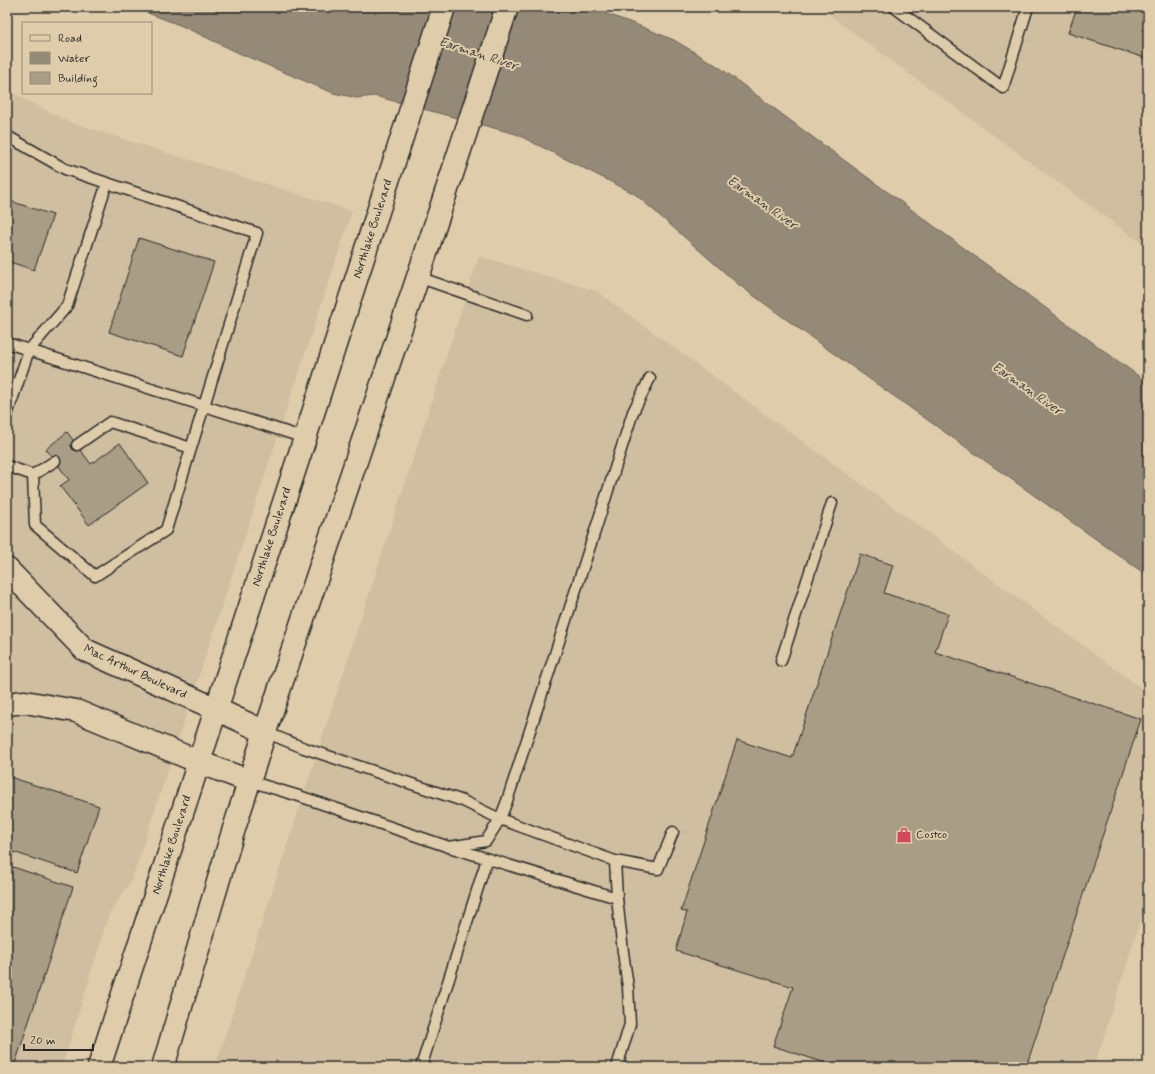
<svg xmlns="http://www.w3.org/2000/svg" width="1155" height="1074" font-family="Mynerve,sans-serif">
<rect width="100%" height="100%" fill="#dfccaa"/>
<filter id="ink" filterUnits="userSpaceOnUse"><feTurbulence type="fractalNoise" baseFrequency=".025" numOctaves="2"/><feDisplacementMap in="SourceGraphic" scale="8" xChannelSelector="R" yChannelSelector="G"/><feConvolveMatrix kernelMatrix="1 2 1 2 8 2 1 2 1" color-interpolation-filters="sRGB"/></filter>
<g filter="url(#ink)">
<g fill="#cfbe9f">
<path d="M 818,7 L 1148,7 L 1148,248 Z"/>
<path d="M 7,90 L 69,122 L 352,211 L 132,879 L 109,914 L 62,1067 L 7,1067 Z"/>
<path d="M 479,256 L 596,291 L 1148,693 L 1148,897 L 1094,1067 L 215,1067 Z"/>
</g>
<path fill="#958a77" stroke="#6b6459" d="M 132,7 L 581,7 L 599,11 L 635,24 L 674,40 L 719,67 L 807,133 L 1148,383 L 1148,576 L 823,346 L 739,285 L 635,194 L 516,134 L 375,96 L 357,98 L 333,93 L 241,54 L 182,26 Z"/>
<g fill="#aa9d85" stroke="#2b2b2b">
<path d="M 1077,7 L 1148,7 L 1148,59 L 1068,33 Z"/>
<path d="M 7,200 L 53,215 L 34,270 L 7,261 Z"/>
<path d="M 139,238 L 214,262 L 183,356 L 109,332 Z"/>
<path d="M 67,432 L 91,464 L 120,443 L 148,483 L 89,525 L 60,486 L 69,480 L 46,449 Z"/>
<path d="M 860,554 L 893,565 L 884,593 L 948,614 L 935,652 L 1141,719 L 1026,1067 L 838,1067 L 773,1046 L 793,987 L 676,951 L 687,912 L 681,911 L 737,740 L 792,758 Z"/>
<path d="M 7,776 L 99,806 L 77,873 L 7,850 Z"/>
<path d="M 7,865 L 73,887 L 14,1067 L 7,1067 Z"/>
</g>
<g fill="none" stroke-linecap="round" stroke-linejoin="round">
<defs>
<g id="lane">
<path d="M 894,7 L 1003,88 L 1028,7"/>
<path d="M 7,136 L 65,169 L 257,233 L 166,530 L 95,576 L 35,525 L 33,475 L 7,466"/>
<path d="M 418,277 L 527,315"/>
<path d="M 7,343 L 305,438"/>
<path d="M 7,415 L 29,350 L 67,306 L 107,183"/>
<path d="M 77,445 L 110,422 L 191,448"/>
<path d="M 33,475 L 55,461"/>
<path d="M 781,661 L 832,503"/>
<path d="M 265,732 L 304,748 L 463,801 L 500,819 L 615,861 L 658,869 L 673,832"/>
<path d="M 249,781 L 299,796 L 449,847 L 617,898"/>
<path d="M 449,847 L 486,841 L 500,819 L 507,801 L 594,534 L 633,412 L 650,378"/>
<path d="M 615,861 L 617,898 L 623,952 L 628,987 L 630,1024 L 617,1067"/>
<path d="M 421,1067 L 487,859"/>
</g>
<g id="secondary">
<path d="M 7,569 L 85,650 L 216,709 L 265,732"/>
<path d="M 7,704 L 25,702 L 76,711 L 199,762 L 249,781"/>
<path d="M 99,1067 L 305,438 L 444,7"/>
<path d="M 163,1067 L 232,835 L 265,732 L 428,247 L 507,7"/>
</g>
</defs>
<use href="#lane" stroke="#2b2b2b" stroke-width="13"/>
<use href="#secondary" stroke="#2b2b2b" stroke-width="25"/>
<use href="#lane" stroke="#dfccaa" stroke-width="10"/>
<use href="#secondary" stroke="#dfccaa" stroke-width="22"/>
</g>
</g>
<defs>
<symbol id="shop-bare" viewBox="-9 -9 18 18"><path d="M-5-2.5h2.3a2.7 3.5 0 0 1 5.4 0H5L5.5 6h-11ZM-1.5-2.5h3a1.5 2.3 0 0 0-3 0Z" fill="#d1495b" stroke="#dfccaa" stroke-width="2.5" paint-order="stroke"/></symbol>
</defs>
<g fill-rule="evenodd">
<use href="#shop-bare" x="893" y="824" width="22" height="22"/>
</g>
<g text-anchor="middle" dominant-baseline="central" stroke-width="4" stroke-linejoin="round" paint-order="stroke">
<g font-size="12" fill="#2b2b2b" stroke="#dfccaa">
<text transform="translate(373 229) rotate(-72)">Northlake Boulevard</text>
<text transform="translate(272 537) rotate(-72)">Northlake Boulevard</text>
<text transform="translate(135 672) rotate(25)">Mac Arthur Boulevard</text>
<text transform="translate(172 845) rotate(-72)">Northlake Boulevard</text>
</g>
<g font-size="12" fill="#2b2b2b" stroke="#dfccaa" text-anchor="start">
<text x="916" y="835">Costco</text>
</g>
<g font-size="13" font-style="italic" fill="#403e3a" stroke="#dfccaa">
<text transform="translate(478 54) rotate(18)">Earman River</text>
<text transform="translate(762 203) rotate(35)">Earman River</text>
<text transform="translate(1027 389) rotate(35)">Earman River</text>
</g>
</g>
<rect width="1155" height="1074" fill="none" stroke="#dfccaa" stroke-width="24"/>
<rect x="12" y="12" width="1131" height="1050" fill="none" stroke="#2b2b2b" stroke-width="1.5" filter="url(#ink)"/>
<rect x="22" y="22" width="130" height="72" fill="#dfccaa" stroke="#978c77"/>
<rect x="30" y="35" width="20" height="6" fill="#dfccaa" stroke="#978c77"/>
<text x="58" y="42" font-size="12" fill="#2b2b2b">Road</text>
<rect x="30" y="52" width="20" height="12" fill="#958a77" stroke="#978c77"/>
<text x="58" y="62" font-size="12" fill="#2b2b2b">Water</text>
<rect x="30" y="72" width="20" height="12" fill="#aa9d85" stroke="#978c77"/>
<text x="58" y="82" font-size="12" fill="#2b2b2b">Building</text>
<path d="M24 1044v6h69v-6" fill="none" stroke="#2b2b2b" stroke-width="2"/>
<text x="30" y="1044" font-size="12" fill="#2b2b2b" stroke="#dfccaa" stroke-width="3" paint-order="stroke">20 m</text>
</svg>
